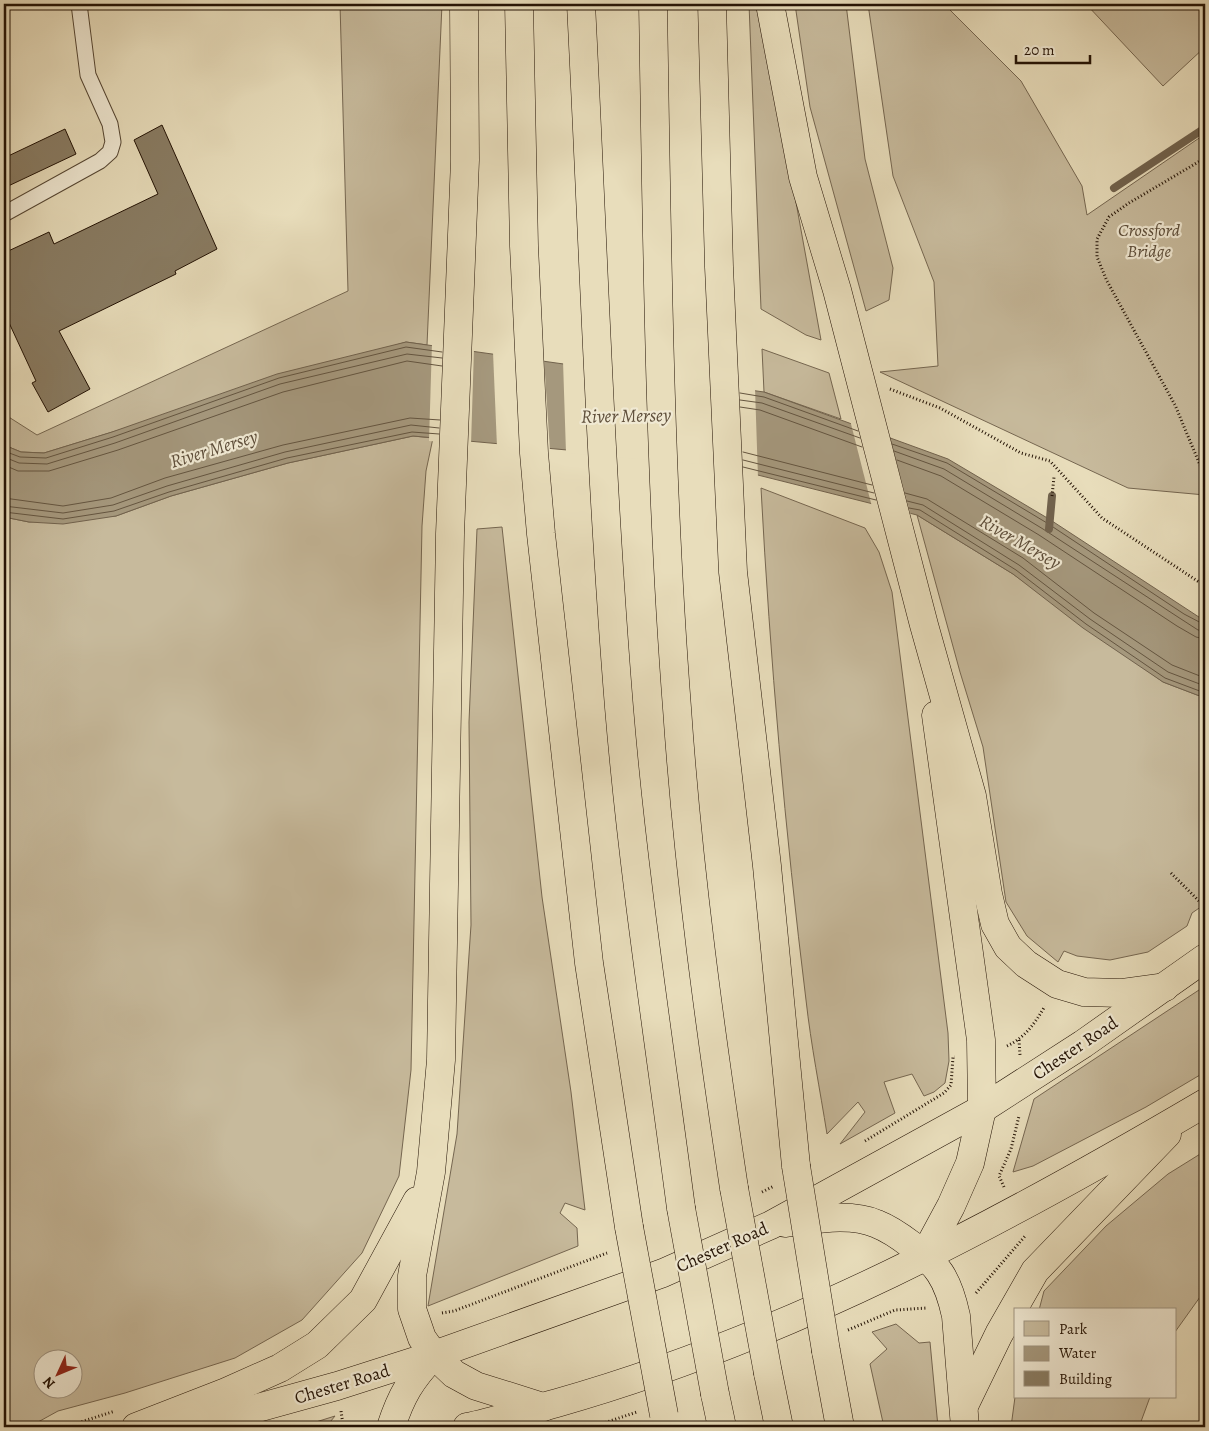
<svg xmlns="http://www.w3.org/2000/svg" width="1209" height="1431" font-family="Alegreya,serif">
<rect width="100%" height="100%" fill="#e8ddbb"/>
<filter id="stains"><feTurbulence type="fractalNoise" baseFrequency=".004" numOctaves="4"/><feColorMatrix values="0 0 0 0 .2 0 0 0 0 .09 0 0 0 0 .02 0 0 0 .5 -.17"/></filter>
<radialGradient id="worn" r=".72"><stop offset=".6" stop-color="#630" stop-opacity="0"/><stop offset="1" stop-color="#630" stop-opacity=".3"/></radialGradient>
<g fill="#c7ba9c" stroke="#756650" fill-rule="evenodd">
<path d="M 340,4 L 442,4 L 427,345 L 406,342 L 44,453 L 21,452 L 4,445 L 4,414 L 37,435 L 348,291 Z"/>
<path d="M 749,4 L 760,4 L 821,340 L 806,335 L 761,309 Z"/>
<path d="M 795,4 L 846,4 L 865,159 L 893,268 L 889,300 L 866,311 L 810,107 Z"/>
<path d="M 868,4 L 944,4 L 1021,81 L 1082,186 L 1087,215 L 1205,134 L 1205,495 L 1128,488 L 880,372 L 938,366 L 934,282 L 893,176 Z"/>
<path d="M 1086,4 L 1205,4 L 1205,47 L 1163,86 Z"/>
<path d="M 762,349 L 829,373 L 841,419 L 764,392 Z"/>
<path d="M 413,436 L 433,438 L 426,471 L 422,526 L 411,1070 L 399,1176 L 362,1253 L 302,1320 L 235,1358 L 125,1393 L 58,1411 L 29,1427 L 4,1427 L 4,517 L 29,522 L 116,516 L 171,496 L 288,463 ZM 42,1358 L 72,1358 L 72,1388 L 42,1388 Z"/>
<path d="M 761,488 L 865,528 L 879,552 L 892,592 L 948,1033 L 949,1061 L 945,1083 L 934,1092 L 924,1096 L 912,1074 L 884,1082 L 895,1113 L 840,1144 L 865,1112 L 858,1102 L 827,1134 C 820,1090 811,1045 806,1000 C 785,830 770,659 761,488 Z"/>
<path d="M 917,515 L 1013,574 L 1163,682 L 1205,698 L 1205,904 L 1192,913 L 1187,926 L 1148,952 L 1110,960 L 1077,956 L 1064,951 L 1058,962 L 1027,936 L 1006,902 L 983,747 L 960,672 Z"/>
<path d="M 502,527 L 542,897 L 571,1092 L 585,1210 L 565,1203 L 560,1213 L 577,1228 L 578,1246 L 428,1306 L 457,1134 L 471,925 L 469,722 L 477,529 Z"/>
<path d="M 1205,986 L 1205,1072 L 1146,1107 L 1033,1166 L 1013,1172 L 1034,1099 Z"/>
<path d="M 1205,1151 L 1205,1290 L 1175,1332 L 1175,1310 L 1039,1310 L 1044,1291 L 1106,1226 L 1168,1174 Z"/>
<path d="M 896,1324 L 919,1343 L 930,1342 L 938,1427 L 884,1427 L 870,1364 L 887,1349 L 872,1332 Z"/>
<path d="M 1015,1397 L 1150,1397 L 1139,1427 L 1011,1427 Z"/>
<path d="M 335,1416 L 326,1427 L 300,1427 Z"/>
</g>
<path fill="#a5987d" stroke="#71624d" d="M 406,342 L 764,392 L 948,459 L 1049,519 L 1205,621 L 1205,698 L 1163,682 L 1083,628 L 1013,574 L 917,515 L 710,463 L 413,436 L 288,463 L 171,496 L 116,516 L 63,524 L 29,522 L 4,517 L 4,445 L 21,452 L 44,453 L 112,432 L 277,374 Z"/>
<g fill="#e8ddbb">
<path d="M 432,343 L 474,349 L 471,444 L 429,441 Z"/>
<path d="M 493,352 L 544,359 L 550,451 L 497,447 Z"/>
<path d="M 563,361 L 755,388 L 758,478 L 710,465 L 566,453 Z"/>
<path d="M 850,420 L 889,434 L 911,516 L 872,507 Z"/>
</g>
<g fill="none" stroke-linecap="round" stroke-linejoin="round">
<g stroke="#645540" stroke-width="1">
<path d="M 740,393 L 764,397 L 858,431"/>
<path d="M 740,400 L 762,403 L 860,438"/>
<path d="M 740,407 L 760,410 L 862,447"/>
<path d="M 892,444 L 947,463 L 1047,523 L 1184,614 L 1205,625"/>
<path d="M 4,451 L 20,457 L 46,458 L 113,437 L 279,378 L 406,347 L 442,352"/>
<path d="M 894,451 L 944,469 L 1043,529 L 1181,619 L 1198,630 L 1205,631"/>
<path d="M 743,452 L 872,485"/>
<path d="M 4,457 L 19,463 L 47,464 L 115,443 L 280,384 L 407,354 L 442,358"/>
<path d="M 743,460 L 874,493"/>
<path d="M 897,460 L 941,476 L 1039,535 L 1177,626 L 1196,637 L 1205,639"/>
<path d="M 4,465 L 18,471 L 49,471 L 118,450 L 283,392 L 407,361 L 442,366"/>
<path d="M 743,467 L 876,500"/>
<path d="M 905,493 L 927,499 L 1023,558 L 1094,613 L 1172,665 L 1205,678"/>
<path d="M 4,498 L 63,506 L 111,498 L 165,478 L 283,445 L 410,418 L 440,420"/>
<path d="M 907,501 L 923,505 L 1019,565 L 1090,619 L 1168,672 L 1205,686"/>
<path d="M 4,506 L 63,513 L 113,505 L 167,486 L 285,452 L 411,425 L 439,428"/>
<path d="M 909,508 L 920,510 L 1016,570 L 1086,624 L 1165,678 L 1205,693"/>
<path d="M 4,512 L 63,519 L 114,511 L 169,492 L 287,458 L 412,432 L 439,434"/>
</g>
<g stroke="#71624d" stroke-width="8">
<path d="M 1114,188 L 1205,128"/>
<path d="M 1049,529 L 1052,496"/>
</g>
</g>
<g fill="#897c63" stroke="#231204">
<path d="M 162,125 L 217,249 L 175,271 L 176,274 L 59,331 L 90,389 L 48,412 L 32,383 L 36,381 L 4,312 L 4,253 L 49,232 L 54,244 L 158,194 L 134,140 Z"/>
<path d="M 65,129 L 76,154 L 4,188 L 4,158 Z"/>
</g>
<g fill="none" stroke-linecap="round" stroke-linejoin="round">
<defs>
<path id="lane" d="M 4,214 L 100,161 L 110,152 L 113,142 L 110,124 L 88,75 L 79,4"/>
<g id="highway">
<path d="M 464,4 L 465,160 L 450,534 L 441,1060 L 431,1172 L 412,1276 L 412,1309 L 422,1338 L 434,1355 L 454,1374 L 476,1386 L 543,1407"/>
<path d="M 519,4 L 524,246 L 534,453 L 541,534 L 589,963 L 629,1227"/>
<path d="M 581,4 C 593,238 600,473 619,707 C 633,875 659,1041 681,1208"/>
<path d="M 653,4 C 657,239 659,474 677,708 C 688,869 710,1029 734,1188"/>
<path d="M 712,4 L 719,267 L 733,572 L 767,866 L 796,1166"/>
<path d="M 770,4 L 803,177 L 837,290 L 924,625 L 972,796 L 988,894 L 995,924 L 1008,947 L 1026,964 L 1057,984 L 1084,992 L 1121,993 L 1165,987"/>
<path d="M 785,1223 C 813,1220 849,1212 877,1224 C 895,1231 929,1256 940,1273 C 948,1285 953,1302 956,1316 L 965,1427"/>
<path d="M 924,1256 L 951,1206 L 970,1163 L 982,1109 L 981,1040 L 936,715"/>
<path d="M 826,1351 L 840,1427"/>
<path d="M 768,1373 L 779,1427"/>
<path d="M 715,1394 L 722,1427"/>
<path d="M 964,1406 L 999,1334 L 1035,1271 L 1167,1134"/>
<path d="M 136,1427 L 226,1392 L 280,1368 L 317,1345 L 363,1300 L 417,1201"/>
<path d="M 189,1427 L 337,1386 L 434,1355 L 663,1273 L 771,1225 L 982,1109 L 1083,1044 L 1205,958"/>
<path d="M 391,1427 C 401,1396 411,1379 434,1355"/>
<path d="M 467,1427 C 497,1421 527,1411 557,1403 C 787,1338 1001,1223 1205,1103"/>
</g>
</defs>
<use href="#lane" stroke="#544532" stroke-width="17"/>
<use href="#highway" stroke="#231204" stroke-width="29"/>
<g stroke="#231204" stroke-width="3" stroke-dasharray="1 2.5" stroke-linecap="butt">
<path d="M 1205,158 L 1129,203 L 1109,217 L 1097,239 L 1097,257 L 1107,281 L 1175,405 L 1205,477"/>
<path d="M 890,389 L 940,408 L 1021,453 L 1050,461 L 1102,518 L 1205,586"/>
<path d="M 1052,496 L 1054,477"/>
<path d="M 1171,873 L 1205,907"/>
<path d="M 1019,1040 L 1020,1055"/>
<path d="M 1007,1046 C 1026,1037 1035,1023 1045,1006"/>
<path d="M 865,1141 L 944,1093 L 951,1085 L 953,1057 L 955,1057"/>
<path d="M 1004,1187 L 999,1176 L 1011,1149 L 1019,1116"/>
<path d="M 762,1192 L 774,1186"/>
<path d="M 976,1293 L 1026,1235"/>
<path d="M 442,1313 L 454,1311 L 607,1253"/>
<path d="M 848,1330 L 895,1310 L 927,1308"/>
<path d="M 65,1427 L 115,1411"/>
<path d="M 339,1427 L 343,1425 L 341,1411"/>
<path d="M 592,1427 L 637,1412"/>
</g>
<use href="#lane" stroke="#f0e9d3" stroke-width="15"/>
<use href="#highway" stroke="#e8ddbb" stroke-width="28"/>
<defs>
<g id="highway-bridge">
<path d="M 796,1166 L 826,1351"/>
<path d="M 734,1188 L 768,1373"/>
<path d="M 681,1208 L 715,1394"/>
<path d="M 629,1227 L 664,1415"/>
</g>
</defs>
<use href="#highway-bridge" stroke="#231204" stroke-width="29" stroke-linecap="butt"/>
<use href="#highway-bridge" stroke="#e8ddbb" stroke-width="28"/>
</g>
<g text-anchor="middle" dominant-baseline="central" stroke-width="4.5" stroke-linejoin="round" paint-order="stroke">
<g font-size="18" font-style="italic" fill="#5c4d39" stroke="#f0e9d3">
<text x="1149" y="230">Crossford<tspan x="1149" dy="21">Bridge</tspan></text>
</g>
<g font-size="18" fill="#231204" stroke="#f0e9d3">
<text transform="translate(1075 1048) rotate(-34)">Chester Road</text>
<text transform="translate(722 1247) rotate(-24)">Chester Road</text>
<text transform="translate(342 1384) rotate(-17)">Chester Road</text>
</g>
<g font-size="19" font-style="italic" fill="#5e4e3a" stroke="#f0e9d3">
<text transform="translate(626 416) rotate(-1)">River Mersey</text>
<text transform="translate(214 449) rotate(-17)">River Mersey</text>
<text transform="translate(1020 542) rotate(30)">River Mersey</text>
</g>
</g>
<rect width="1209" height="1431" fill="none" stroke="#e8ddbb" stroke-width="20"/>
<rect x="5" y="5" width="1199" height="1421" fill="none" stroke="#231204" stroke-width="2.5"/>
<rect x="10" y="10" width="1189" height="1411" fill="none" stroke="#231204"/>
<rect x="1014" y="1308" width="162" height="90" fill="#f0e9d3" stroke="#9e9380"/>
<rect x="1024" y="1321" width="25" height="15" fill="#c7ba9c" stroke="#9e9380"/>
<text x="1059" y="1334" font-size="15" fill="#231204">Park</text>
<rect x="1024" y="1346" width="25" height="15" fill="#a5987d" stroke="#9e9380"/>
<text x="1059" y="1358" font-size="15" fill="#231204">Water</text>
<rect x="1024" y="1371" width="25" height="15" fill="#897c63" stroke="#9e9380"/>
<text x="1059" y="1384" font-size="15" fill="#231204">Building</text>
<g transform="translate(58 1374) rotate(226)"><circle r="24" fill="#f0e9d3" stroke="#9e9380"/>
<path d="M0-4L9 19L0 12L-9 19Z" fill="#8f2418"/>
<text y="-8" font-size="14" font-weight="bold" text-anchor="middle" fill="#231204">N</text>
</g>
<path d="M1016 55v8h74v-8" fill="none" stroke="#231204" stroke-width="2.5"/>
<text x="1024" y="55" font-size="15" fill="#231204" stroke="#f0e9d3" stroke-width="4" paint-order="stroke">20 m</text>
<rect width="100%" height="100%" filter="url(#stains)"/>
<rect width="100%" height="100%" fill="url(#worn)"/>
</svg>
